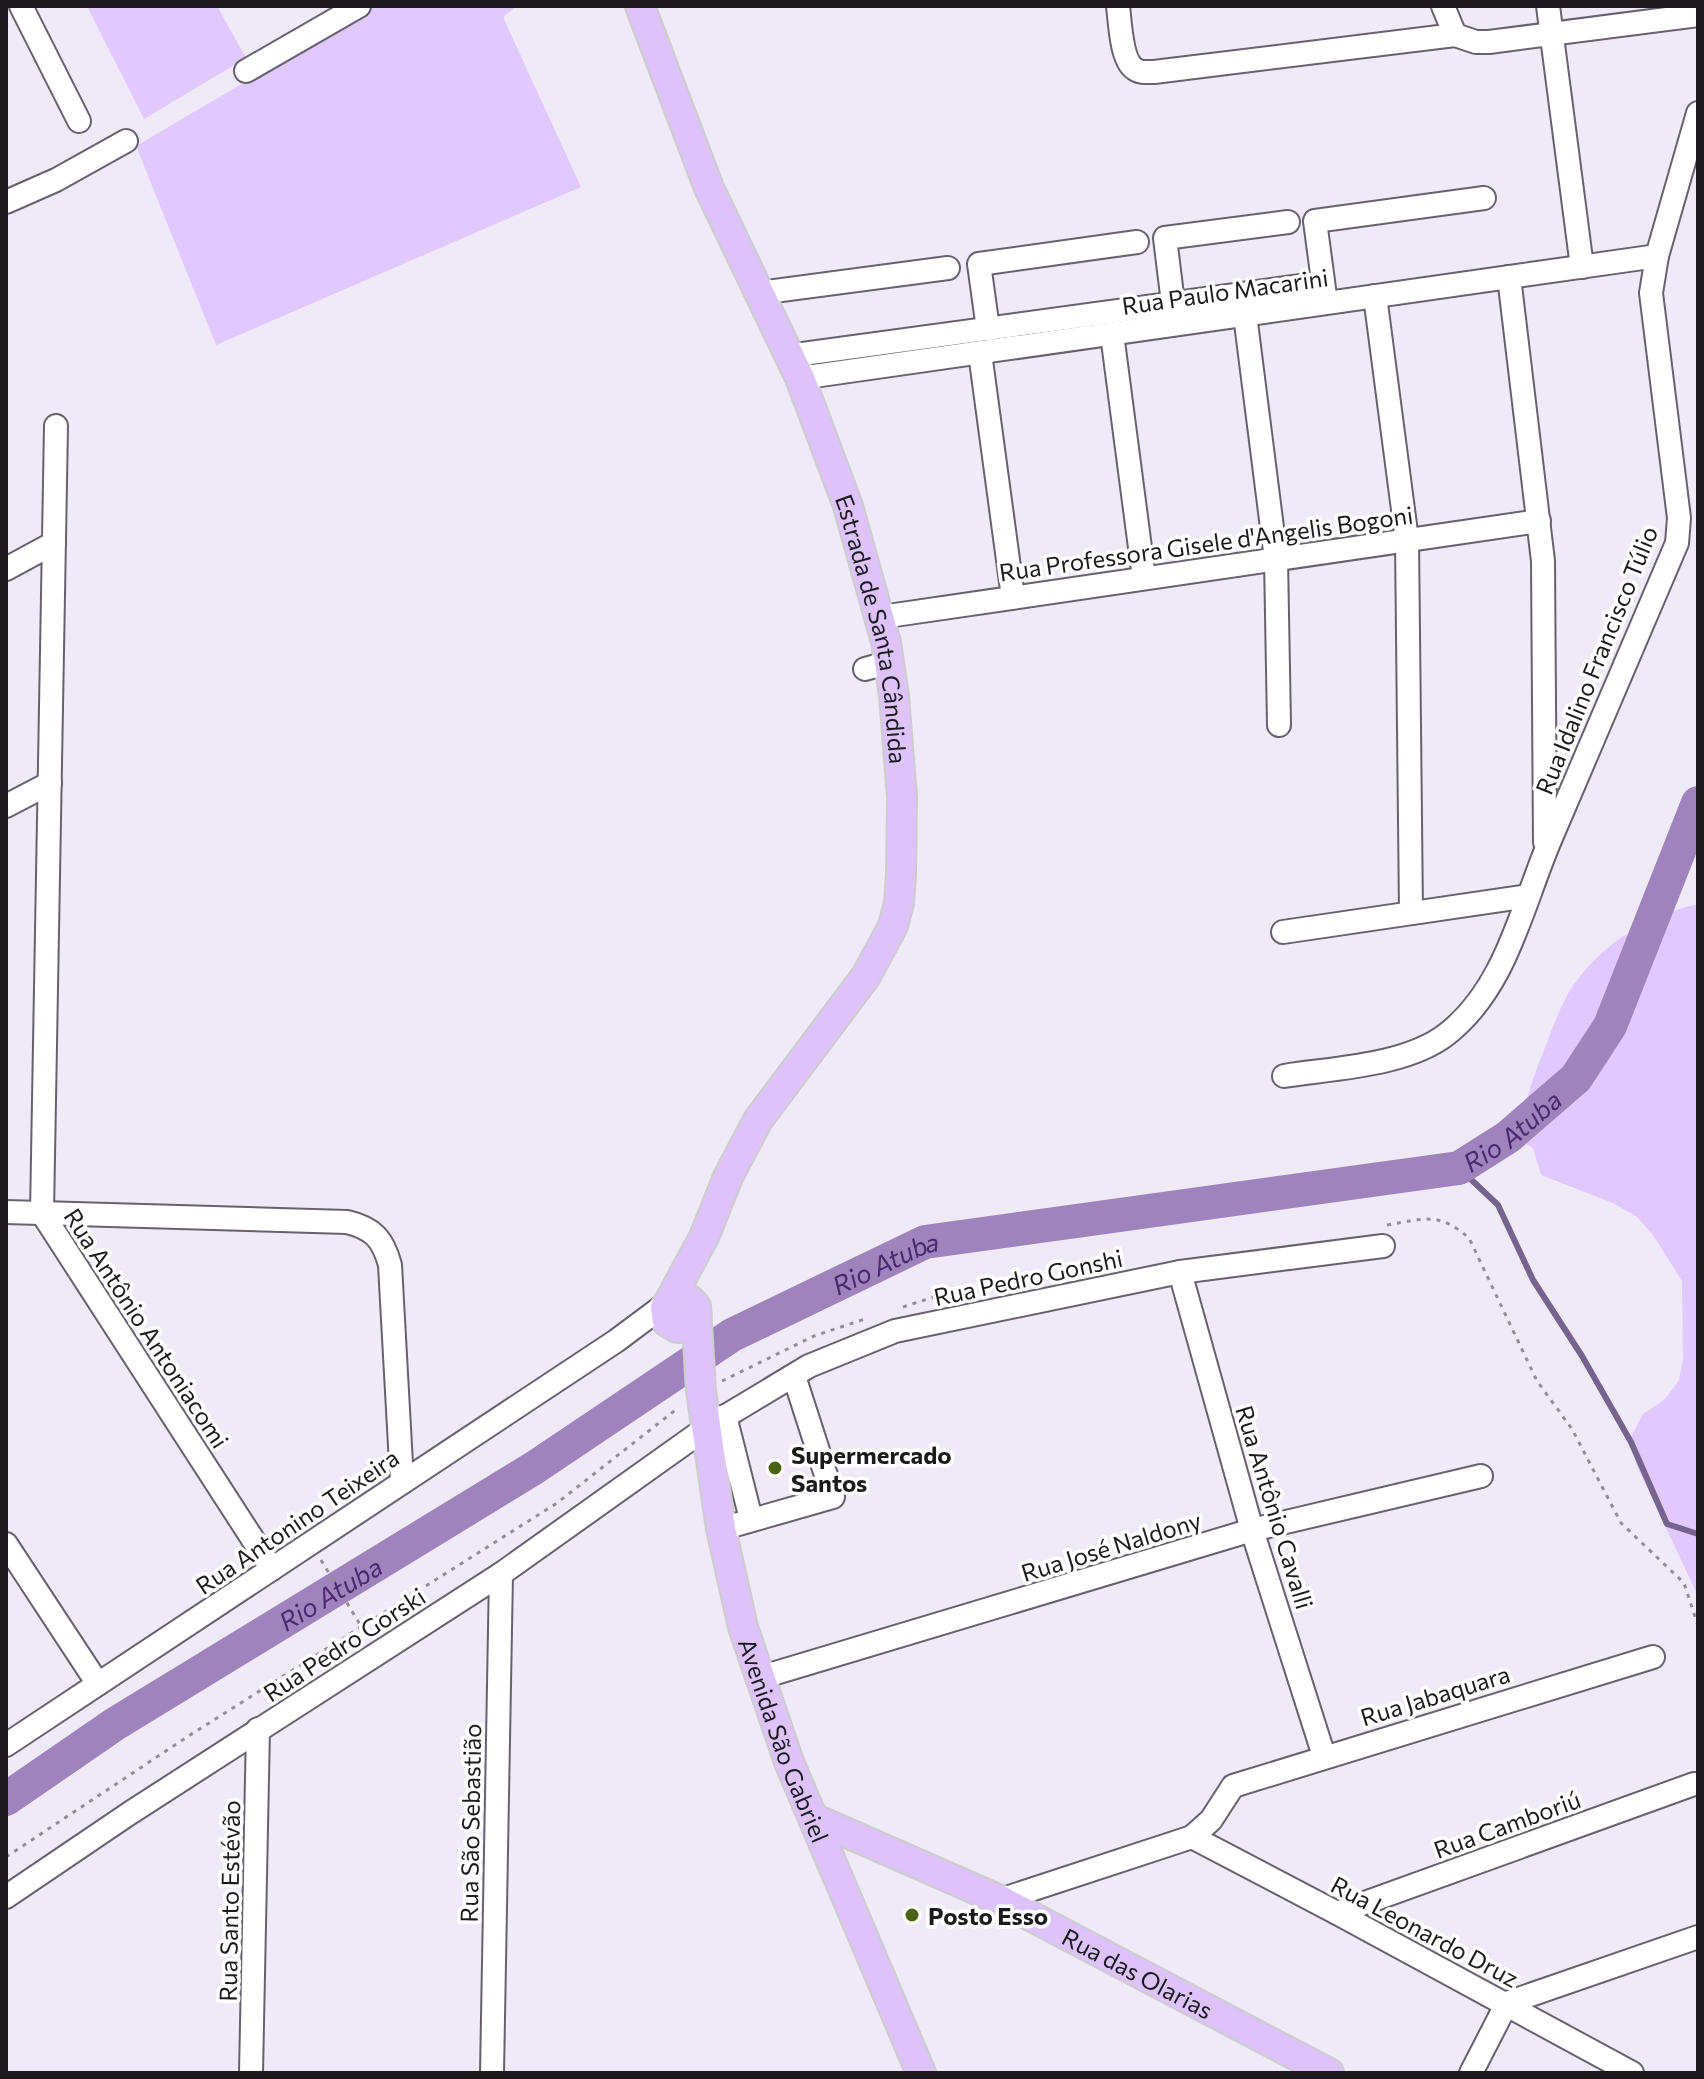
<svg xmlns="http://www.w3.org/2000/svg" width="1704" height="2079" font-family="Commissioner,sans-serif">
<rect width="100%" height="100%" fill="#f0eaf8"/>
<g fill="#e1c8ff">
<path d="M 87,6 L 217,6 L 246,58 L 144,119 Z"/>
<path d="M 374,6 L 517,6 L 503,17 L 581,187 L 216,345 L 136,146 Z"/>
<path d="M 1698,904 L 1698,1596 L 1637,1466 L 1630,1439 L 1643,1414 L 1665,1399 L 1679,1380 L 1683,1359 L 1682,1281 L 1653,1235 L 1637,1217 L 1613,1203 L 1541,1175 L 1533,1148 L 1519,1140 C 1523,1106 1533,1077 1546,1045 C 1554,1024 1562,1001 1575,983 C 1603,943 1651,914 1698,904 Z"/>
</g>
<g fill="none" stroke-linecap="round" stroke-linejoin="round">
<path stroke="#77648e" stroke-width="6" d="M 1459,1168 L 1498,1205 L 1533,1280 L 1582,1356 L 1631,1442 L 1667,1524 L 1698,1534"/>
<path stroke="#9e83bd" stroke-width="34" id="s1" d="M 6,1799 L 115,1724 L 534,1468 L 732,1335 L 925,1242 L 1459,1168 L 1508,1137 L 1576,1078 L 1610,1026 L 1698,803"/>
<defs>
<g id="minor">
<path d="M 21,6 L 79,121"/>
<path d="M 1118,6 C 1120,21 1121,61 1135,69 C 1140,73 1148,72 1154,72 L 1455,35 L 1476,42 L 1489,42 L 1698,15"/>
<path d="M 1443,6 L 1455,35"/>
<path d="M 1548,6 L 1582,267"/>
<path d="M 246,71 L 359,6"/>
<path d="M 6,202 L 56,180 L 126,141"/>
<path d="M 1509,277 L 1543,561 L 1545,842"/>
<path d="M 759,293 L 948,268"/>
<path d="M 1325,296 L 1315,221 L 1484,198"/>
<path d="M 1375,296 L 1407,540 L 1411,913"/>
<path d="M 1173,303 L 1165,238 L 1288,222"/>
<path d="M 1245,315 L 1276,559 L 1279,725"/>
<path d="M 988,329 L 979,264 L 1137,242"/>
<path d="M 1112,334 L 1144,578"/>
<path d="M 980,353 L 1013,597"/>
<path d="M 788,356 L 1323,283"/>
<path d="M 800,378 L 1657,256"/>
<path d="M 56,426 L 42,1213 L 272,1569"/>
<path d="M 6,569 L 54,543"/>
<path d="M 881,617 L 1539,521"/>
<path d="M 865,669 L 890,662"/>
<path d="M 6,806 L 50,783"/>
<path d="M 1283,932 L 1528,896"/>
<path d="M 1284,1076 C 1334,1068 1406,1066 1447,1034 C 1507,987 1522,905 1551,838 C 1593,740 1635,641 1677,543 L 1679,518 L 1651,293 L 1657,256 L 1698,113"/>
<path d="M 6,1212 L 347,1222 C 373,1228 383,1239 390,1265 L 402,1482"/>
<path d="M 1180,1272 L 1252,1530 L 1324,1756"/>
<path d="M 725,1416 L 751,1519"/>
<path d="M 721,1529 L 833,1497 L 794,1376"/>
<path d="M 6,1544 L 98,1684"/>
<path d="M 759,1678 L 1252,1530 L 1481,1476"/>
<path d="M 6,1745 L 616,1341 L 667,1303"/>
<path d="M 1192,1837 L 1337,1913 L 1632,2073"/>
<path d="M 6,1897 L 130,1813 L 501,1574 L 706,1428 L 809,1366 L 895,1331 L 1180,1272 L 1383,1246"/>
<path d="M 1000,1900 L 1192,1837 L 1211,1820 L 1233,1786 L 1653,1657"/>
<path d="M 1337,1913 L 1694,1784"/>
<path d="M 251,2073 L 258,1729"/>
<path d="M 492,2073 L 501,1574"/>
<path d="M 1471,2073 L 1507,2003 L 1698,1937"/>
</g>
<g id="major">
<path id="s2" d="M 640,6 L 709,188 L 800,378 L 848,506 L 886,642 L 894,696 L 902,797 L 901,875 L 899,903 L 893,926 L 866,976 L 758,1120 L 728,1177 L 704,1237 L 671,1298"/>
<path id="s3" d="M 697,1315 L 687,1327 L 677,1328 L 667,1322 L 665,1308 C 672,1292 687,1293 696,1307 L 701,1391 L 721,1529 L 743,1627 L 789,1762 L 921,2073"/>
<path id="s4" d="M 813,1818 L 1000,1900 L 1329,2073"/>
</g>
</defs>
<use href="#minor" stroke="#67616e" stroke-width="26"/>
<use href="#major" stroke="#cdcdce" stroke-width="32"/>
<g stroke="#928d97" stroke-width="3" stroke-dasharray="4 6" stroke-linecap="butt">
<path d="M 1387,1225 C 1424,1219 1438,1211 1469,1238 L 1537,1381 L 1572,1429 L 1621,1523 L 1684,1583 L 1698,1626"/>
<path d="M 903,1307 L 940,1295 L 1028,1281"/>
<path d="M 722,1381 L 814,1336 L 865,1319"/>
<path d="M 321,1560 L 367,1636"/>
<path d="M 6,1857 L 187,1737 L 557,1503 L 678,1408"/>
</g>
<use href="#minor" stroke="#fff" stroke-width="22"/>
<use href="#major" stroke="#ddc3fa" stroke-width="28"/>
</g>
<g fill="#4b6413" stroke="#fff" stroke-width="3">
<circle cx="775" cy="1468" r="8"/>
<circle cx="912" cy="1915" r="8"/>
</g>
<g text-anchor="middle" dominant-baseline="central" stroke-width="7" stroke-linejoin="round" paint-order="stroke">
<g font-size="24" fill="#1c1a1f" stroke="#fff">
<text transform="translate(1225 291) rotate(-8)">Rua Paulo Macarini</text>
<text transform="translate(1206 543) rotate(-8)">Rua Professora Gisele d'Angelis Bogoni</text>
<text stroke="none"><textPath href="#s2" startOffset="668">Estrada de Santa Cândida</textPath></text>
<text transform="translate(1596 660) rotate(-68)">Rua Idalino Francisco Túlio</text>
<text transform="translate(1028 1277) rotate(-12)">Rua Pedro Gonshi</text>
<text transform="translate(147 1328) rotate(57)">Rua Antônio Antoniacomi</text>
<text transform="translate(1275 1507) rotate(73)">Rua Antônio Cavalli</text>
<text transform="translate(297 1521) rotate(-34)">Rua Antonino Teixeira</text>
<text transform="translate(1111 1546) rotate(-17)">Rua José Naldony</text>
<text transform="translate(344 1644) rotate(-33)">Rua Pedro Gorski</text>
<text transform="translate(1435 1695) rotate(-17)">Rua Jabaquara</text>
<text stroke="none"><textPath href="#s3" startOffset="536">Avenida São Gabriel</textPath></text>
<text transform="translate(470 1823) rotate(-89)">Rua São Sebastião</text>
<text transform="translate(1507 1824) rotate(-20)">Rua Camboriú</text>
<text transform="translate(229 1901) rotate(-89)">Rua Santo Estévão</text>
<text transform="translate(1425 1931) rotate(28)">Rua Leonardo Druz</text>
<text stroke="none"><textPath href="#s4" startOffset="360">Rua das Olarias</textPath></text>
</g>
<g font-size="24" font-weight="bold" fill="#1c1a1f" stroke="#fff" text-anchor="start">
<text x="791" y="1454">Supermercado<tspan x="791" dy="28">Santos</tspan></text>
<text x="928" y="1915">Posto Esso</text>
</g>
<g font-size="26" font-style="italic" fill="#4c276d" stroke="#fff">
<text stroke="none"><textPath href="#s1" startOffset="1680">Rio Atuba</textPath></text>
<text stroke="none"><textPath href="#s1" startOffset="1032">Rio Atuba</textPath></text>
<text stroke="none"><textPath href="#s1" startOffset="384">Rio Atuba</textPath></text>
</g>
</g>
<rect width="1704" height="2079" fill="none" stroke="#1c1a1f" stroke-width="16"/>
</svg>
